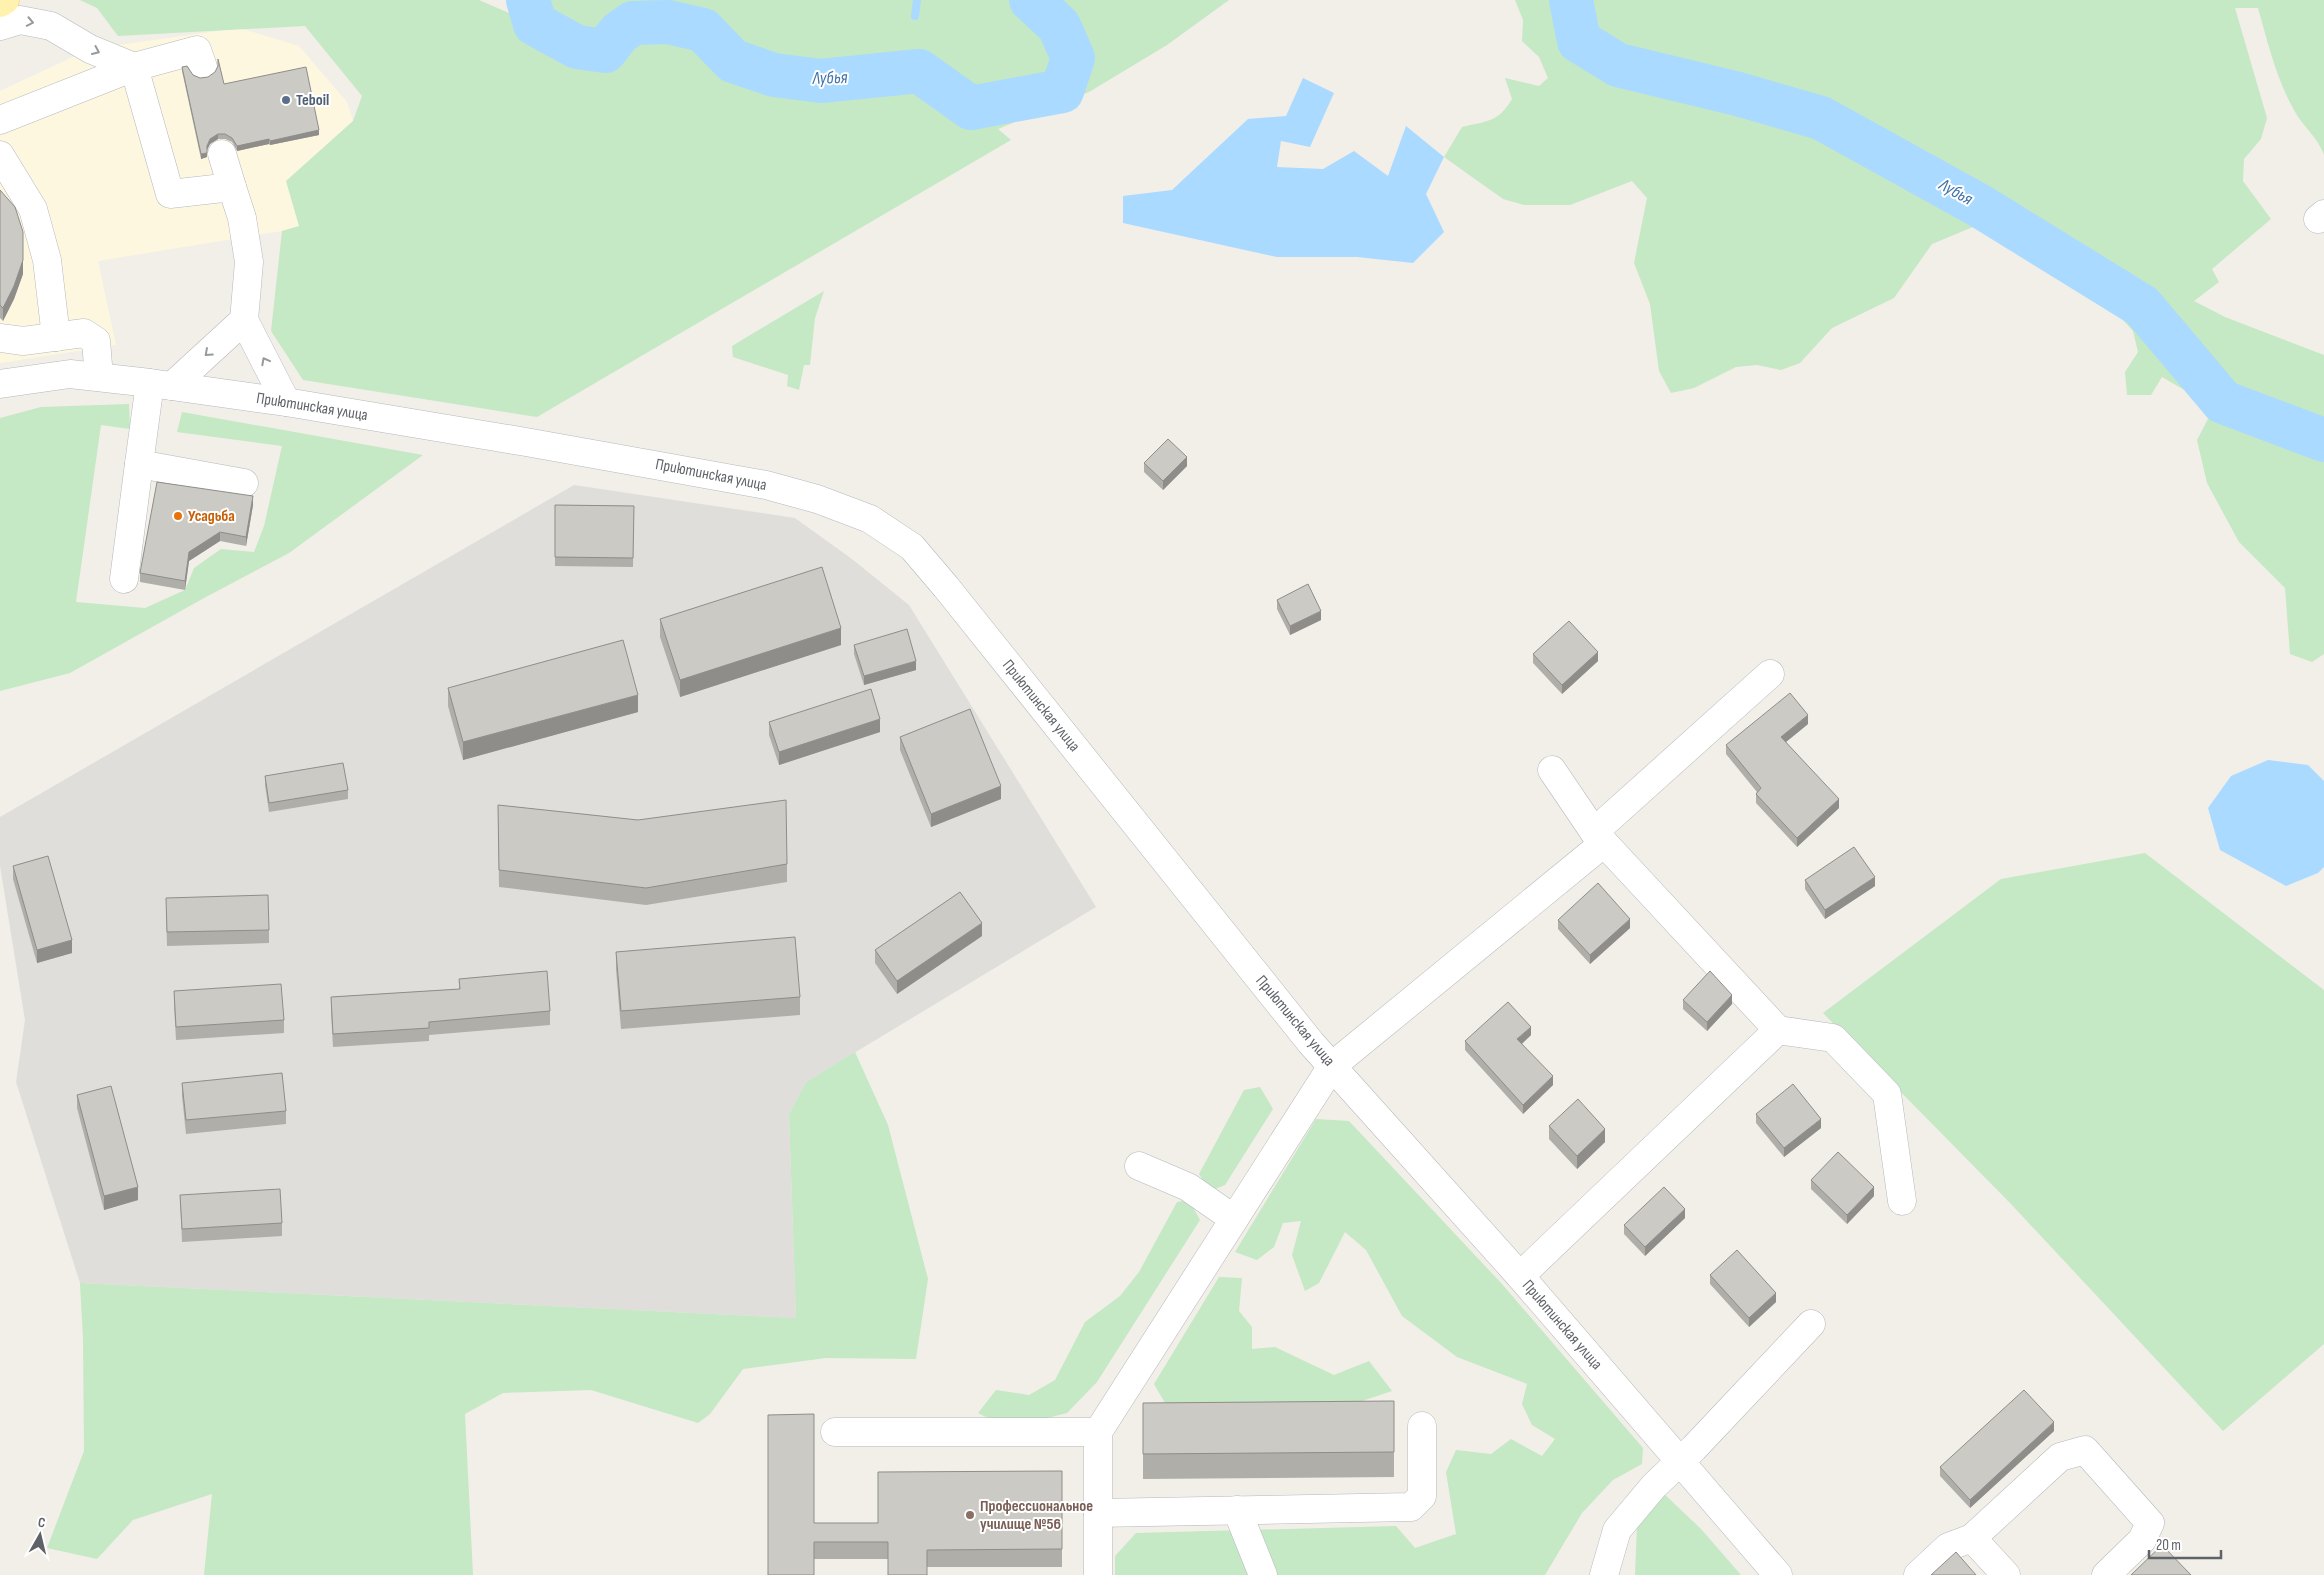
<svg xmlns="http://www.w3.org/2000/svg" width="2324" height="1575" font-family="'Sofia Sans Condensed',sans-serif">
<rect width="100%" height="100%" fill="#f1efe8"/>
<path fill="#fef7e0" d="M 239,28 L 299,46 L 347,102 L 353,121 L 286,181 L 299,226 L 282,231 L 98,261 L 116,345 L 0,363 L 0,91 L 90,49 Z"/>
<path fill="#e0deda" d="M 574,485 L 795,518 L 852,559 L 909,605 L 1096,907 L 806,1082 L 789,1114 L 796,1318 L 80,1283 L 16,1082 L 25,1020 L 0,866 L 0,817 Z"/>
<g fill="#c5e8c5">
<path d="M 80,0 L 479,0 L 534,24 L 516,2 L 509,0 L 1229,0 L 1167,45 L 1089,92 L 998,129 L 1011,140 L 537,417 L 303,380 L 271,331 L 282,231 L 299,226 L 286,181 L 353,121 L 362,96 L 305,26 L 118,36 L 97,8 Z"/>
<path d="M 1515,0 L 2324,0 L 2324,155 C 2318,137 2302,126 2294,110 C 2276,78 2268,43 2258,8 L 2235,8 L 2267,118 L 2261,139 L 2244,159 L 2243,181 L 2271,219 L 2212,269 L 2219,282 L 2194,301 L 2225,317 L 2324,355 L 2324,654 L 2312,662 L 2290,654 L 2285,588 L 2239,542 L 2207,483 L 2197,440 L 2208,419 L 2200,399 L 2162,377 L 2151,395 L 2127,395 L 2125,372 L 2138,352 L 2133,331 L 2104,299 L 2048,261 L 2025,254 L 1980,224 L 1932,244 L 1894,298 L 1832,328 L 1800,363 L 1781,370 L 1757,365 L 1736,367 L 1694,388 L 1671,393 L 1659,371 L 1650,304 L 1634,263 L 1647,198 L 1632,181 L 1570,205 L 1524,205 L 1503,199 L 1444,157 L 1462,127 C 1486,121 1498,123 1512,99 L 1505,78 L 1539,86 L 1548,78 L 1539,57 L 1522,41 L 1523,20 Z"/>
<path d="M 824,291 L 815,318 L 810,365 L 804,365 L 799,390 L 787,386 L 788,375 L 733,357 L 732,346 Z"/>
<path d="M 129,404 L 130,429 L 101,425 L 76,602 L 145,608 L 185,590 L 194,568 L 221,549 L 254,552 L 264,526 L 282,446 L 177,432 L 182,412 L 423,455 L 289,553 L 204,598 L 70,673 L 0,691 L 0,418 L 41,407 Z"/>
<path d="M 2145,853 L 2324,990 L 2324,1344 L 2223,1431 L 2011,1204 L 1823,1013 L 2001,879 Z"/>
<path d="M 855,1052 L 888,1125 L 928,1279 L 916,1359 L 826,1358 L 743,1369 L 710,1414 L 698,1423 L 591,1390 L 503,1393 L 465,1414 L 473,1575 L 204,1575 L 212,1494 L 133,1520 L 97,1559 L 47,1548 L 84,1451 L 83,1339 L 80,1283 L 796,1318 L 789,1114 L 806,1082 Z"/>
<path d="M 1260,1087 L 1273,1109 L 1225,1185 L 1210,1191 L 1199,1174 L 1244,1090 Z"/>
<path d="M 1316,1119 L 1349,1121 L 1502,1284 L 1643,1448 L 1642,1464 L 1613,1480 L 1582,1513 L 1545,1575 L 1115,1575 L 1115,1556 L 1136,1533 L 1396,1526 L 1415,1548 L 1456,1534 L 1446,1472 L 1456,1450 L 1491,1454 L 1511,1439 L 1542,1456 L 1555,1439 L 1532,1425 L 1522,1404 L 1527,1384 L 1457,1357 L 1402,1316 L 1366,1250 L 1345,1232 L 1319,1283 L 1305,1291 L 1292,1255 L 1301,1221 L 1283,1223 L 1274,1247 L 1257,1260 L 1235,1252 Z"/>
<path d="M 1189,1200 L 1200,1220 L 1097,1382 L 1067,1413 L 1008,1428 L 978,1413 L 996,1390 L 1029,1395 L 1055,1380 L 1085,1322 L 1120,1296 L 1139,1272 L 1177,1202 Z"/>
<path d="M 1219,1277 L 1242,1278 L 1239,1311 L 1252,1327 L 1252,1349 L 1275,1347 L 1334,1375 L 1369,1361 L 1392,1391 L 1359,1402 L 1165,1403 L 1154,1384 Z"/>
<path d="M 1661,1491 L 1701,1529 L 1741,1575 L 1635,1575 L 1637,1526 Z"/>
</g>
<g fill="#aadaff">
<path d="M 1303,78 L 1334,93 L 1310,147 L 1281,141 L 1277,167 L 1323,169 L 1354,151 L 1388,176 L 1406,126 L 1444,157 L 1426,194 L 1444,232 L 1413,263 L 1357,257 L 1277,257 L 1123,223 L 1123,196 L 1172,190 L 1248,119 L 1286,116 Z"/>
<path d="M 2268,760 L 2308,765 L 2324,781 L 2324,867 L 2318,873 L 2286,886 L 2220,850 L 2208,808 L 2231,776 Z"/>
</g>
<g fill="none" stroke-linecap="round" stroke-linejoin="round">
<path stroke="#aadaff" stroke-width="8" d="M 915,16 L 917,0"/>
<g stroke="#aadaff" stroke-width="44">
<path d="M 528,0 L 535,24 L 577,47 L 605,51 L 619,33 L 633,23 L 668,22 L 703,30 L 733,61 L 774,75 L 821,81 L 919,71 L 971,108 L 1062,91 L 1073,58 L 1059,26 L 1031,0"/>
<path d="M 1571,0 L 1579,41 L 1618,65 L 1738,94 L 1821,118 L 1980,206 L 2142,306 L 2223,402 L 2324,440"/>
</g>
<defs>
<g id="minor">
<path d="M 0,26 L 20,20 L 51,26 L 90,49 L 134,67"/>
<path d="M 134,67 L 170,194 L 232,187 L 242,218 L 249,262 L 244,320 L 286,402"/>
<path d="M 0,120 L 134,67 L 197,50 L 203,67"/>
<path d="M 222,154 L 232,187"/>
<path d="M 0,155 L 33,209 L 47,260 L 56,337"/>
<path d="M 2318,219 L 2324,214"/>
<path d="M 0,338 L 23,341 L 84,333 L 96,341 L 99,377"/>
<path d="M 150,383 L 139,464 L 244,483"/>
<path d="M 0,384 L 70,374 L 150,383 L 286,402 L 526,442 L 766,485 L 817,499 L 870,519 L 912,547 L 946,587 L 1311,1043 L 1520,1276 L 1778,1575"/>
<path d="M 172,386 L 244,320"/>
<path d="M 124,579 L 139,464"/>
<path d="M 1552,770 L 1594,832 L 1778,1030 L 1833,1038 L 1887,1094 L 1902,1201"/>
<path d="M 1594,832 L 1770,674"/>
<path d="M 1139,1166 L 1188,1187 L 1234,1219"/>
<path d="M 1520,1276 L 1778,1030"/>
<path d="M 835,1432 L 1098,1432"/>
<path d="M 1237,1510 L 1263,1575"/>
<path d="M 1098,1513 L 1411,1507 L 1422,1496 L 1422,1426"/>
<path d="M 1972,1538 L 2006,1575"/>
<path d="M 1098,1575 L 1098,1432 L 1332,1066 L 1604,843"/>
<path d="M 1604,1575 L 1617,1530 L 1654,1486 L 1694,1448 L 1811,1324"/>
<path d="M 1918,1575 L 1948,1547 L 1972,1538 L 2060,1457 L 2085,1450 L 2150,1523 L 2142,1540 L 2106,1575"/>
</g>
<path id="major" d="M 0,3 L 5,0"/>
</defs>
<use href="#minor" stroke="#b5b8bc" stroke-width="29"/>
<use href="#major" stroke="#f2c960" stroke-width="29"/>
<use href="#minor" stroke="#fff" stroke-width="28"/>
<use href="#major" stroke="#fff2af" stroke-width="28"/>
</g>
<g fill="#afaea9">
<path d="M 182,67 L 193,75 L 200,78 L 224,84 L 319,135 L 270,145 L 269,144 L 237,151 L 232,142 L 225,139 L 218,139 L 210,144 L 207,150 L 207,157 L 201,159 L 182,71 Z"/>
<path d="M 0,190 L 23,274 L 14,299 L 3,321 L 0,318 Z"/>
<path d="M 1144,463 L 1187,466 L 1163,490 L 1144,472 Z"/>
<path d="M 253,505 L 246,546 L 220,541 L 189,561 L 185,590 L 140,582 L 140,573 Z"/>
<path d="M 555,505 L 634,506 L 633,567 L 555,566 Z"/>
<path d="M 1277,600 L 1321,620 L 1290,635 L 1277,609 Z"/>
<path d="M 660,619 L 841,645 L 680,697 L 660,637 Z"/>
<path d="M 854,645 L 916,670 L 864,685 L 854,654 Z"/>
<path d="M 1533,654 L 1598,661 L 1562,694 L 1533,663 Z"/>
<path d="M 448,688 L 638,712 L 463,760 L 448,706 Z"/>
<path d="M 769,722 L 880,732 L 779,765 L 769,735 Z"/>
<path d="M 1808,724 L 1786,742 L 1839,808 L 1797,847 L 1756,803 L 1756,794 L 1757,792 L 1726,754 L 1726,745 Z"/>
<path d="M 900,737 L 1001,799 L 931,827 L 900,750 Z"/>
<path d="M 265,776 L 348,790 L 348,799 L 269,812 L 265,785 Z"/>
<path d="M 498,805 L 787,864 L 787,882 L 646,905 L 499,887 Z"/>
<path d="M 13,866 L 72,953 L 37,963 L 13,879 Z"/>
<path d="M 1805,880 L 1875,886 L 1825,919 L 1805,889 Z"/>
<path d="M 166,911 L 269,930 L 269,943 L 167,946 Z"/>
<path d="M 1558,920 L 1630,928 L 1590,964 L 1558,929 Z"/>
<path d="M 982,936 L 897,994 L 875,963 L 875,950 Z"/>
<path d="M 616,952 L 800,997 L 800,1015 L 621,1029 L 616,969 Z"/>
<path d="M 459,979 L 550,1011 L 550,1025 L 429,1035 L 429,1041 L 333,1047 L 331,1011 L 331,997 L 459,989 Z"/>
<path d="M 174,991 L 284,1020 L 284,1033 L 176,1040 L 174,1004 Z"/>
<path d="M 1683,1000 L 1732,1004 L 1707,1031 L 1683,1009 Z"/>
<path d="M 1531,1035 L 1522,1044 L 1553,1085 L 1523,1114 L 1465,1050 L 1465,1041 Z"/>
<path d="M 182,1083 L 286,1111 L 286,1124 L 186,1134 L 182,1096 Z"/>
<path d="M 77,1095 L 138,1200 L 104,1210 L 77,1108 Z"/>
<path d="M 1756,1114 L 1821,1128 L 1784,1157 L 1756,1123 Z"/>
<path d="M 1549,1126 L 1605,1142 L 1577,1169 L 1549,1139 Z"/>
<path d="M 1811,1180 L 1874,1196 L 1847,1224 L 1811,1189 Z"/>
<path d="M 180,1195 L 282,1223 L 282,1236 L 182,1242 Z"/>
<path d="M 1685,1218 L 1645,1256 L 1624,1234 L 1624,1225 Z"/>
<path d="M 1710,1275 L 1776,1302 L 1749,1327 L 1710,1284 Z"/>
<path d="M 1394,1401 L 1394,1477 L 1143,1479 L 1143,1403 Z"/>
<path d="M 2054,1431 L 1970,1508 L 1940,1476 L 1940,1467 Z"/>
<path d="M 1062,1471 L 1062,1567 L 927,1567 L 888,1559 L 814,1559 L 814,1523 L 878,1523 Z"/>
</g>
<g fill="#8f8d8a">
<path d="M 319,130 L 319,135 L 270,145 L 270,141 Z"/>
<path d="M 218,134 L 218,139 L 210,144 L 207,150 L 207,146 L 210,139 Z"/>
<path d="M 269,139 L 269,144 L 237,151 L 237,146 Z"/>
<path d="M 207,153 L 207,157 L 201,159 L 201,154 Z"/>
<path d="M 23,232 L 23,274 L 14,299 L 3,321 L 3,308 Z"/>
<path d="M 1187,457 L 1187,466 L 1163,490 L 1163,481 Z"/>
<path d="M 253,496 L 253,505 L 246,546 L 246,537 Z"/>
<path d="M 220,532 L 220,541 L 189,561 L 185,590 L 185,581 L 189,552 Z"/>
<path d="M 1321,611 L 1321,620 L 1290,635 L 1290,626 Z"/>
<path d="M 841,628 L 841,645 L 680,697 L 680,680 Z"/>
<path d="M 1598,652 L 1598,661 L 1562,694 L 1562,685 Z"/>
<path d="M 916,661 L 916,670 L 864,685 L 864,676 Z"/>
<path d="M 638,695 L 638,712 L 463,760 L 463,742 Z"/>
<path d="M 1808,715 L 1808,724 L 1781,746 L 1781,737 Z"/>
<path d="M 880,719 L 880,732 L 779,765 L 779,752 Z"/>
<path d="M 1001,786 L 1001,799 L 931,827 L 931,814 Z"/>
<path d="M 1839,799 L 1839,808 L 1797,847 L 1797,838 Z"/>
<path d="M 1875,877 L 1875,886 L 1825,919 L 1825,910 Z"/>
<path d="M 1630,919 L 1630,928 L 1590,964 L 1590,955 Z"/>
<path d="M 982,923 L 982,936 L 897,994 L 897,981 Z"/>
<path d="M 72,940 L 72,953 L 37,963 L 37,950 Z"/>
<path d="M 1732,995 L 1732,1004 L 1707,1031 L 1707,1022 Z"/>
<path d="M 1531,1027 L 1531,1035 L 1517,1048 L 1517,1039 Z"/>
<path d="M 1553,1076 L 1553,1085 L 1523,1114 L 1523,1105 Z"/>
<path d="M 1821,1119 L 1821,1128 L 1784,1157 L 1784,1148 Z"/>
<path d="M 1605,1129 L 1605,1142 L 1577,1169 L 1577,1156 Z"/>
<path d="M 138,1187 L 138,1200 L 104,1210 L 104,1196 Z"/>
<path d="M 1874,1187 L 1874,1196 L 1847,1224 L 1847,1215 Z"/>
<path d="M 1685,1209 L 1685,1218 L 1645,1256 L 1645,1247 Z"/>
<path d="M 1776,1293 L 1776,1302 L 1749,1327 L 1749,1318 Z"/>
<path d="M 2054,1422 L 2054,1431 L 1970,1508 L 1970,1500 Z"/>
</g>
<g fill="#cccac5" stroke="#8f8d8a">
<path d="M 218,59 L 224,84 L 306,67 L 319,130 L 270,141 L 269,139 L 237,146 L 232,138 L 225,134 L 218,134 L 210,139 L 207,146 L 207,153 L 201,154 L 182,67 L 187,66 L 193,75 L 200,78 L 208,77 L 215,72 L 218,66 Z"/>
<path d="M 0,190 L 15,207 L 23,232 L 23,260 L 14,286 L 3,308 L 0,305 Z"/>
<path d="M 1168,439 L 1187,457 L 1163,481 L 1144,463 Z"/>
<path d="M 157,482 L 253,496 L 246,537 L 220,532 L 189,552 L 185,581 L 140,573 Z"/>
<path d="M 555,505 L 634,506 L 633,558 L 555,557 Z"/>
<path d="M 822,567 L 841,628 L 680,680 L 660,619 Z"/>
<path d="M 1308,584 L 1321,611 L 1290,626 L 1277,600 Z"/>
<path d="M 1569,621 L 1598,652 L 1562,685 L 1533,654 Z"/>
<path d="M 907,629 L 916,661 L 864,676 L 854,645 Z"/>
<path d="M 623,640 L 638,695 L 463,742 L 448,688 Z"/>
<path d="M 871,689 L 880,719 L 779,752 L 769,722 Z"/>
<path d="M 1790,693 L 1808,715 L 1781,737 L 1839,799 L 1797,838 L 1756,794 L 1761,788 L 1726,745 Z"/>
<path d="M 970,709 L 1001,786 L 931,814 L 900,737 Z"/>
<path d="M 343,763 L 348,790 L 269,803 L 265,776 Z"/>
<path d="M 786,800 L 787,864 L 646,888 L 499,870 L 498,805 L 638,820 Z"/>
<path d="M 1854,847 L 1875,877 L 1825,910 L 1805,880 Z"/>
<path d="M 48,856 L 72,940 L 37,950 L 13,866 Z"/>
<path d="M 1598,883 L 1630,919 L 1590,955 L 1558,920 Z"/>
<path d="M 960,892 L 982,923 L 897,981 L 875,950 Z"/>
<path d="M 268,895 L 269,930 L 167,932 L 166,898 Z"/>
<path d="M 795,937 L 800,997 L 621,1011 L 616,952 Z"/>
<path d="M 547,971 L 550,1011 L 429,1022 L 429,1028 L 333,1034 L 331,997 L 460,989 L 459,979 Z"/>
<path d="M 1710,971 L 1732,995 L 1707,1022 L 1683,1000 Z"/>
<path d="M 281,984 L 284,1020 L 176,1027 L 174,991 Z"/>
<path d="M 1508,1002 L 1531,1027 L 1517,1039 L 1553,1076 L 1523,1105 L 1465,1041 Z"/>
<path d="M 282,1073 L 286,1111 L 186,1120 L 182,1083 Z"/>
<path d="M 1793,1084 L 1821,1119 L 1784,1148 L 1756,1114 Z"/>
<path d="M 111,1086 L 138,1187 L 104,1196 L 77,1095 Z"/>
<path d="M 1578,1099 L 1605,1129 L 1577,1156 L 1549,1126 Z"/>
<path d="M 1838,1152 L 1874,1187 L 1847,1215 L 1811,1180 Z"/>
<path d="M 1664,1187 L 1685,1209 L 1645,1247 L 1624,1225 Z"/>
<path d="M 280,1189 L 282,1223 L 182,1229 L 180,1195 Z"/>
<path d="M 1737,1250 L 1776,1293 L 1749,1318 L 1710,1275 Z"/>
<path d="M 2024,1390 L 2054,1422 L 1970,1500 L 1940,1467 Z"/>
<path d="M 1394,1401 L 1394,1452 L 1143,1454 L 1143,1403 Z"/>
<path d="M 814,1414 L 814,1523 L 878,1523 L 878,1472 L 1062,1471 L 1062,1549 L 927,1550 L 927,1575 L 888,1575 L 888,1542 L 814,1542 L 814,1575 L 768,1575 L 768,1415 Z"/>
<path d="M 2162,1545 L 2191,1575 L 2131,1575 Z"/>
<path d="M 1956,1552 L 1976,1575 L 1931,1575 Z"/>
</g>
<defs><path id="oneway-chevron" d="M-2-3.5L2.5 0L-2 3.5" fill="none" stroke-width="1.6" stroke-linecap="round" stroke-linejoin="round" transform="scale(1.25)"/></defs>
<g stroke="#979a9d">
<use href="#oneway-chevron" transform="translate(30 22) rotate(11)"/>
<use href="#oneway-chevron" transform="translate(96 51) rotate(24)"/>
<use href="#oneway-chevron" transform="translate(208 353) rotate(138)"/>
<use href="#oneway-chevron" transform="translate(265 361) rotate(-118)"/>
</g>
<circle fill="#5c6f8a" stroke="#fff" stroke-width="2" cx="286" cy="100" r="5"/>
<circle fill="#e8710a" stroke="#fff" stroke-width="2" cx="178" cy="516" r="5"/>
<circle fill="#8d6e63" stroke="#fff" stroke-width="2" cx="970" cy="1515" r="5"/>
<g text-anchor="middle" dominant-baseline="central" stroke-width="4" stroke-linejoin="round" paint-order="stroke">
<g font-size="16" font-weight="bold" fill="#4e5e75" stroke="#fff" text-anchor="start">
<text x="296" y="100">Teboil</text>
</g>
<g font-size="16" fill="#5f6368" stroke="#fff">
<text transform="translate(312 407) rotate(9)">Приютинская улица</text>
<text transform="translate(711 475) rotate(11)">Приютинская улица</text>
<text transform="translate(1041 706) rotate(51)">Приютинская улица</text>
<text transform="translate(1295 1021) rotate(50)">Приютинская улица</text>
<text transform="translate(1562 1325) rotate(49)">Приютинская улица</text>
</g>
<g font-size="16" font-weight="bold" fill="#c56008" stroke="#fff" text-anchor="start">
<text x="188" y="516">Усадьба</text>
</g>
<g font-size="16" font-weight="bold" fill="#785e54" stroke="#fff" text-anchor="start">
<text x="980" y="1506">Профессиональное<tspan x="980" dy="18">училище №56</tspan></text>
</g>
<g font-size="18" font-style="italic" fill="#4174aa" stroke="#fff">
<text transform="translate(830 78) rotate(-2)">Лубья</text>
<text transform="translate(1956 192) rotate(29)">Лубья</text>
</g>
</g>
<g transform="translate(40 1535) rotate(8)" stroke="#ffffff" stroke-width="4" paint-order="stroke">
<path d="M0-4L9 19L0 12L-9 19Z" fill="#5f6368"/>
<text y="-8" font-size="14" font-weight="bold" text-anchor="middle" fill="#5f6368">С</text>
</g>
<path d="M2149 1550v8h72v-8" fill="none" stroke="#5f6368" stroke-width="2.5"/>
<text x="2156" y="1550" font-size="15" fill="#5f6368" stroke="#ffffff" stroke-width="4" paint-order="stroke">20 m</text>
</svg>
